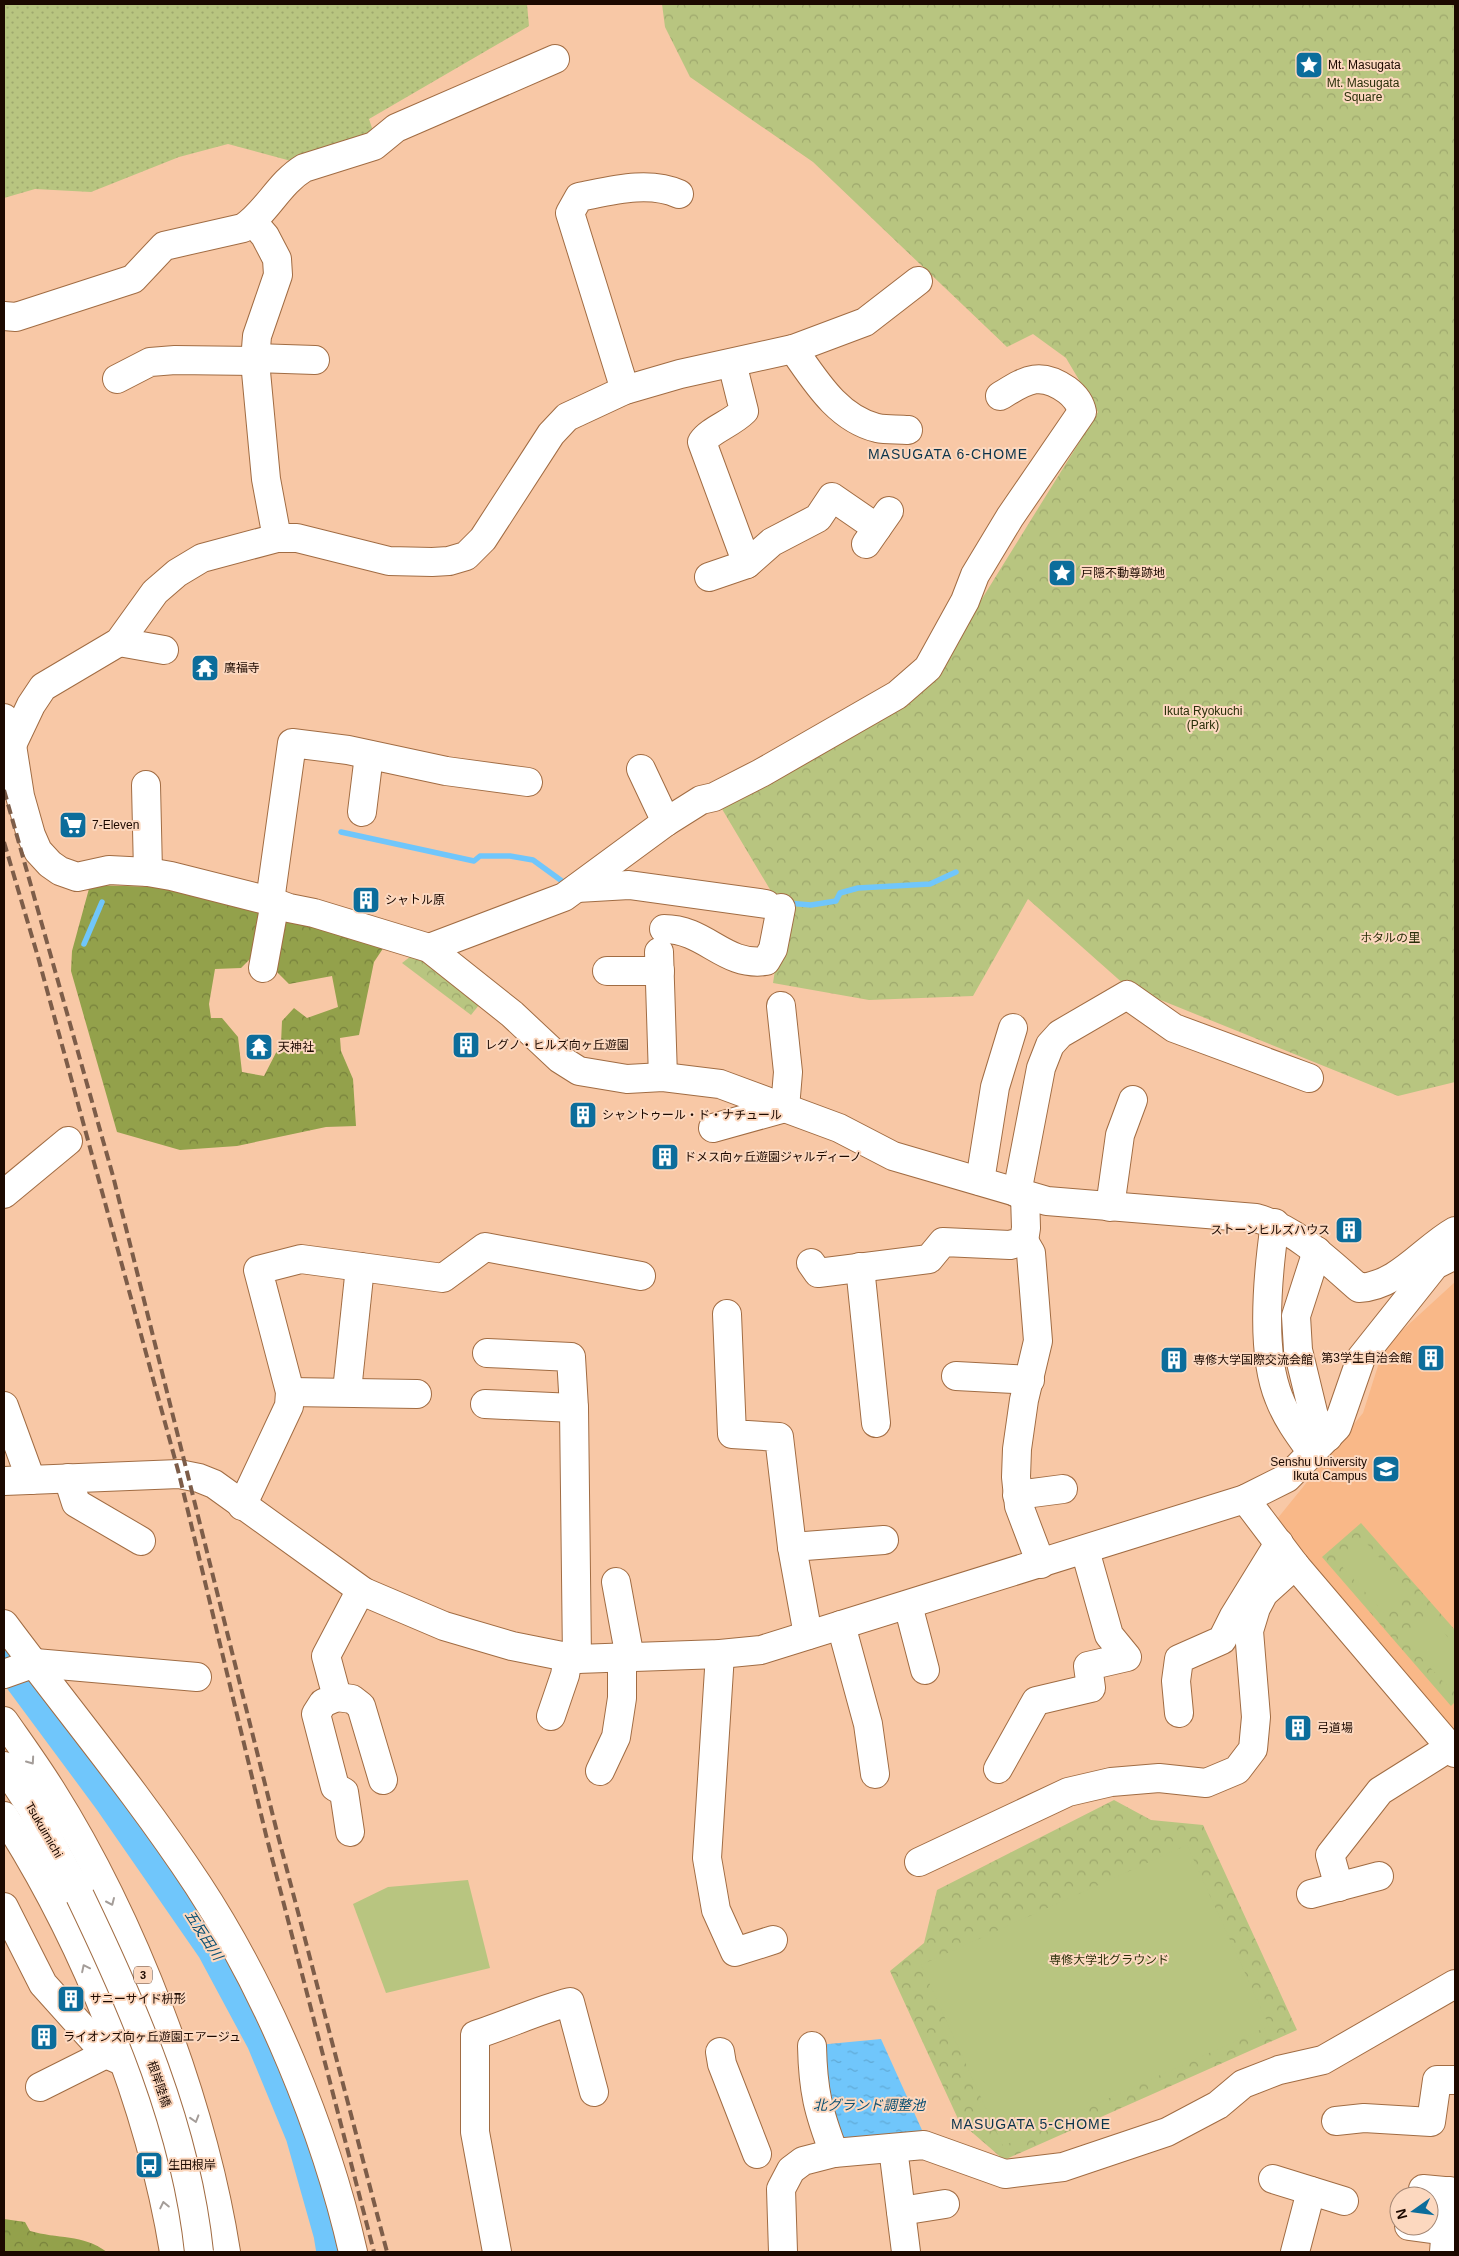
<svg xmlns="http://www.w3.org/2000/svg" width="1459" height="2256" font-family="Arial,'Noto Sans JP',sans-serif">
<defs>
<pattern id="grass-dots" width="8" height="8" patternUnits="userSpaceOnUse" patternTransform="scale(1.25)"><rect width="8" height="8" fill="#b8c580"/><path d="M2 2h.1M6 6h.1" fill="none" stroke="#9ea86d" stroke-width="1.8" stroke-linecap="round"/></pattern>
<pattern id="forest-crowns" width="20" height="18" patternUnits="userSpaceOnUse" patternTransform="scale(1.25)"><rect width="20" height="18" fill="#93a14b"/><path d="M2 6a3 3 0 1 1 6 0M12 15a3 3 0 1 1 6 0" fill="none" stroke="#77813c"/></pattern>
<pattern id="park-crowns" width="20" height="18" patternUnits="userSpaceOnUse" patternTransform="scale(1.25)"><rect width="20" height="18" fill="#b8c580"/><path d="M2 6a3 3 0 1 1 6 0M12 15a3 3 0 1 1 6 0" fill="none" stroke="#9ea86d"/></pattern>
<pattern id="water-ripples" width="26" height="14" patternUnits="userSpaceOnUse" patternTransform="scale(1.25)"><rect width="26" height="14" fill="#70c6fb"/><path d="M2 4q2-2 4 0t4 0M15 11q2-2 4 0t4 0" fill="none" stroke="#60a9d5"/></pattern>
</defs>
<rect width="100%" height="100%" fill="#f8c8a6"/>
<path fill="#f9b888" d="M 1455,1282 L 1455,1736 L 1273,1524 L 1363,1413 L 1384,1347 Z"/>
<path fill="url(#grass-dots)" d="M 4,4 L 527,4 L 529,26 L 369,119 L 374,134 L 291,161 L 228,144 L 179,157 L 91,192 L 35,189 L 4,198 Z"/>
<g fill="url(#forest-crowns)">
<path d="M 90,885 L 159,887 L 246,903 L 263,915 L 252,957 L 241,968 L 215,969 L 209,1004 L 211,1018 L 222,1018 L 238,1037 L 242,1072 L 264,1076 L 281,1043 L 282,1021 L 294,1008 L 307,1018 L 338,1007 L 332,976 L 289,984 L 274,969 L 280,915 L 388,941 L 374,962 L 359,1035 L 340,1038 L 341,1051 L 353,1079 L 356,1126 L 326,1127 L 237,1146 L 180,1150 L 117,1132 L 71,971 L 72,951 Z"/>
<path d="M 4,2219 L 25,2222 L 30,2231 C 57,2239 83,2234 107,2252 L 4,2252 Z"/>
</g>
<g fill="url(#park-crowns)">
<path d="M 662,4 L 1455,4 L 1455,1082 L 1398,1096 L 1126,986 L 1028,899 L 973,996 L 869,1000 L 773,983 L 784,913 L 722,809 L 929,684 L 1098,412 L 1066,358 L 1033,334 L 1007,347 L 813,162 L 690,77 L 665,27 Z"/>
<path d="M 415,953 L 483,1000 L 471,1015 L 402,963 Z"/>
<path d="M 1361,1523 L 1455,1630 L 1455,1702 L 1451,1706 L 1322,1557 Z"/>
<path d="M 1114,1800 L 1151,1820 L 1203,1825 L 1297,2030 L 1004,2160 L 959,2121 L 890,1971 L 924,1943 L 937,1890 Z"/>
</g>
<g fill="#b8c580">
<path d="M 1362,1538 L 1409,1591 L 1384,1613 L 1337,1561 Z"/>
<path d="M 1427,1614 L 1455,1645 L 1455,1682 L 1449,1688 L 1402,1637 Z"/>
<path d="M 1187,1845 L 1269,2026 L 1003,2146 L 921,1965 Z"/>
<path d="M 468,1880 L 490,1968 L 386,1993 L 353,1904 L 388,1887 Z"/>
</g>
<path fill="url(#water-ripples)" d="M 881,2039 L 926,2139 L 839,2146 L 818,2045 Z"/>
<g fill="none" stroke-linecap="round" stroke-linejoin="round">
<g stroke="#70c6fb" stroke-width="5.5">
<path d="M 341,832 L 474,861 L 480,856 L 510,856 L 533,860 L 566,884"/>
<path d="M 787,903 L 811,905 L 836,901 L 840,893 L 858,888 L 930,884 L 956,872"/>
<path d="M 84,944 L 102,902"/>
</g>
<path stroke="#70c6fb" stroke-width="35" d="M 4,1655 L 110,1798 L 214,1948 L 264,2041 L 303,2135 L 331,2234 L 334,2252"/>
<defs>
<g id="minor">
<path d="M 253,222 L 265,236 L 277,259 L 278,275 L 257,336 L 255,361 L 266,479 L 277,538"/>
<path d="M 4,316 L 16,317 L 133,279 L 164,246 L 243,228 C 267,212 279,183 304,168 L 374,146 L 396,128 L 555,59"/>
<path d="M 793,349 C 815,380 837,418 877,428 C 887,430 898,429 908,430"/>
<path d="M 255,358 L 315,360"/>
<path d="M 732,363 L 744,411 C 731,424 710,430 702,442 L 747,564"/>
<path d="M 117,379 L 150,362 L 175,360 L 255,361"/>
<path d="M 625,390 L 570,213 L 579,197 C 610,191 648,180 679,194"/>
<path d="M 866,544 L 889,511"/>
<path d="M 709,577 L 747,564 L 772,542 L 818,518 L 832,497 L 877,528"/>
<path d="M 119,642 L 164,650"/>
<path d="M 4,718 L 12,745 L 20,796 L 31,835 L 38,851 L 50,864 L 60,871 L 77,877 L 109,870 L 148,872 L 171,876 L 270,901 L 289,908 L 314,913 L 429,948 L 512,1014 L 560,1059 L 579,1071 L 627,1079 L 663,1077 L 720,1084 L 839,1128 L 893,1156 L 1047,1201 L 1256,1218 C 1296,1229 1328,1261 1359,1288 C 1398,1286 1423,1249 1455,1231"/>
<path d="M 12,745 L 31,705 L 43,687 L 119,642 L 155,592 L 177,573 L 202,558 L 277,538 L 297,538 L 389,561 L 432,562 L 449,561 L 466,556 L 483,539 L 551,434 L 567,417 L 625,390 L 680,374 L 793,349 L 865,322 L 918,281"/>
<path d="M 641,769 L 666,822"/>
<path d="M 146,785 L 148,872"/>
<path d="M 362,812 L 369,755"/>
<path d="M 577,888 L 629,885 L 766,904"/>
<path d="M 270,901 L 292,743 L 348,750 L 446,771 L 528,782"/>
<path d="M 664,929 C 706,929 724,967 766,961 L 773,949 L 781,908"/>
<path d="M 429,948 L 564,897 L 666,822 L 701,800 L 714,797 L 761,773 L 897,695 L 928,668 L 965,601 L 975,575 L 1010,517 L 1082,412 C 1080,402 1075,396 1067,390 C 1039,370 1025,381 1000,396"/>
<path d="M 659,952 L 663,1077"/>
<path d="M 263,968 L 275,902"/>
<path d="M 607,971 L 660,971"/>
<path d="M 713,1128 L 785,1108 L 788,1072 L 781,1006"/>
<path d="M 980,1181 L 995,1087 L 1013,1028"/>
<path d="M 1017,1193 L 1041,1068 L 1050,1045 L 1060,1034 L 1127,995 L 1174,1028 L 1309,1078"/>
<path d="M 4,1194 L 68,1141"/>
<path d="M 1110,1207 L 1120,1135 L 1133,1100"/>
<path d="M 1275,1223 C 1268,1272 1260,1352 1279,1398 C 1287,1419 1300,1436 1313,1454"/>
<path d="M 1024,1241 L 1031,1253 L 1038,1341 L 1024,1400 L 1017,1449 L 1016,1477 L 1019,1506 L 1041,1564"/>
<path d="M 1317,1251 L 1296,1316 L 1298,1350 L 1314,1416 L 1328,1437"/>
<path d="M 811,1263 L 818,1273 L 929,1259 L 943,1242 L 1010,1245 L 1024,1241 L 1026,1228 L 1025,1195"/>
<path d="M 860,1267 L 876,1423"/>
<path d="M 727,1314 L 732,1434 L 779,1437 L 792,1547 L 808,1635"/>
<path d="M 487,1353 L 571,1357 L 574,1408 L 577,1659"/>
<path d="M 956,1376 L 1030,1380"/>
<path d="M 347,1391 L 360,1267"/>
<path d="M 290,1392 L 417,1394"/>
<path d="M 485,1404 L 574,1408"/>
<path d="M 4,1406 L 31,1480"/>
<path d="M 68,1478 L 76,1503 L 141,1541"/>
<path d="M 4,1481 L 179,1474 L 199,1478 L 214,1484 L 364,1592 L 444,1626 L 512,1646 L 577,1659 L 720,1654 L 761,1650 L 1245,1499 L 1287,1478 L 1337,1427 L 1361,1358 L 1435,1265 L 1455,1255"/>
<path d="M 1017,1495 L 1063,1489"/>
<path d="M 1245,1499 L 1295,1565 L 1455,1753"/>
<path d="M 242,1506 L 289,1406 L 290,1392 L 258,1270 L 301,1259 L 443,1278 L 485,1247 L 641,1276"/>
<path d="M 792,1547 L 884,1540"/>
<path d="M 616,1582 L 630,1658"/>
<path d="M 908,1605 L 925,1670"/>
<path d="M 4,1624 C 68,1710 138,1794 198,1885 C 267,1990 325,2129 353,2252"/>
<path d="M 841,1625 L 868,1724 L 875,1774"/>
<path d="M 720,1654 L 707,1858 L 716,1910 L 735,1952 L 773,1940"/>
<path d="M 4,1674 L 35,1663 L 197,1677"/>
<path d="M 337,1697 L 352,1699 L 361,1706 L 383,1780"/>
<path d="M 1179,1713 L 1176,1681 L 1179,1659 L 1222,1640 L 1234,1616 L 1279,1543"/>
<path d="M 551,1716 L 565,1675 L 568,1658"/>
<path d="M 998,1769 L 1036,1701 L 1091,1688 L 1088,1666 L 1127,1657 L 1109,1635 L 1085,1550"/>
<path d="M 600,1771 L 616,1737 L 622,1698 L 622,1658"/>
<path d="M 350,1832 L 344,1792 L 335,1787 L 316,1714 L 323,1703 L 337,1697 L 326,1656 L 356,1599 L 364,1592"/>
<path d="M 919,1862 L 1068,1792 L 1111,1782 L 1159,1778 L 1206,1783 L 1237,1770 L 1253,1749 L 1256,1717 L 1249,1631 L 1256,1608 L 1264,1593 L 1295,1565"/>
<path d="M 1339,1887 L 1330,1855 L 1380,1791 L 1450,1747"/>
<path d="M 1311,1894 L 1379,1876"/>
<path d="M 4,1907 L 43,1984 L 106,2054 L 124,2062"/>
<path d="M 812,2046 C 813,2091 818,2111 834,2153"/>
<path d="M 720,2052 L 722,2064 L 757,2154"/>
<path d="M 40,2087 L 106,2054"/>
<path d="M 1336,2121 L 1364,2118 L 1431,2122 L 1437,2080 L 1455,2080"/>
<path d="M 893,2148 L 906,2252"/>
<path d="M 1273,2179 L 1344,2201"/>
<path d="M 1423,2189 L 1455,2192"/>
<path d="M 901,2211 L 945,2204"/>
<path d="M 1409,2226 L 1446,2231"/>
<path d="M 497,2252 L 475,2132 L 475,2035 C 507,2025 538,2010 570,2002 L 594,2092"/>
<path d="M 783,2252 L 781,2189 L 791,2170 L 803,2161 L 834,2153 L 924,2145 L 1005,2174 L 1063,2167 L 1167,2132 L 1218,2105 L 1243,2084 L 1279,2070 L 1323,2060 L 1455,1984"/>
<path d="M 1295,2252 L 1311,2191"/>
<path d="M 1444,2252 L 1449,2191"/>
</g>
<g id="major">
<path d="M 4,1721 C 20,1744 36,1766 51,1790 C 133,1920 202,2100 226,2252"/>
<path d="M 4,1766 L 31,1807 L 80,1896"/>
<path d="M 4,1816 C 85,1942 150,2104 174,2252"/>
</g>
</defs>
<use href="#minor" stroke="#a16c43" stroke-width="30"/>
<use href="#major" stroke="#a16c43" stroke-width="30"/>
<use href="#minor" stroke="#fff" stroke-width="28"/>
<use href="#major" stroke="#fff" stroke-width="28"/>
<g stroke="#7d5d49" stroke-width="4" stroke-dasharray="10 5" stroke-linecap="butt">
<path d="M 4,790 L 113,1176 L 277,1832 L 387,2252"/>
<path d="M 4,842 L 38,957 L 179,1474 L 266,1835 L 374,2252"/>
</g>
<defs>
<path id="major-bridge" d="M 80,1896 C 134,2008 186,2127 199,2252"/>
</defs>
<use href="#major-bridge" stroke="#a16c43" stroke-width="30" stroke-linecap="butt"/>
<use href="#major-bridge" stroke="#fff" stroke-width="28"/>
</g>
<defs><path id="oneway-chevron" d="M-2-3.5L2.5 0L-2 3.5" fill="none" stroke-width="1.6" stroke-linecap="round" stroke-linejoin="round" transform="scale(1.25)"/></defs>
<g stroke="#a49d99">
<use href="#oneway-chevron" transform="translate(31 1761) rotate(55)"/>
<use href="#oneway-chevron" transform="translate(111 1902) rotate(66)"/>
<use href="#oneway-chevron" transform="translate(85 1968) rotate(-116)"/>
<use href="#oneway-chevron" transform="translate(195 2119) rotate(73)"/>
<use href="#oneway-chevron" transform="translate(164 2205) rotate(-102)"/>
</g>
<defs>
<symbol id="sight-square" viewBox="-11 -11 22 22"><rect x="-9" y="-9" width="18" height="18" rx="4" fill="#0c6d9b" stroke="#fcd8bf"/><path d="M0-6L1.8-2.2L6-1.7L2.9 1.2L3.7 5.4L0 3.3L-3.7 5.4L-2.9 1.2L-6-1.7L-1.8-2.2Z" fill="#fff"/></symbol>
<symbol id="temple-square" viewBox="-11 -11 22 22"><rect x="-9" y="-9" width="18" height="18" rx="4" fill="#0c6d9b" stroke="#fcd8bf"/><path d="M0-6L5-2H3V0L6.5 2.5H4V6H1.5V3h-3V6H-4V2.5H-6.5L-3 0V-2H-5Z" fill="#fff"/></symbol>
<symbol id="supermarket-square" viewBox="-11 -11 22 22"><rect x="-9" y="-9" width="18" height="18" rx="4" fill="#0c6d9b" stroke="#fcd8bf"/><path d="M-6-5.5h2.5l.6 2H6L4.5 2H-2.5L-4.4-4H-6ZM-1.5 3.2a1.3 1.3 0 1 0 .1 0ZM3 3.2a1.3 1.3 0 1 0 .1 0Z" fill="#fff"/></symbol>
<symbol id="building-square" viewBox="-11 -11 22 22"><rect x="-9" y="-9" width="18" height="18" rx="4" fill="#0c6d9b" stroke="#fcd8bf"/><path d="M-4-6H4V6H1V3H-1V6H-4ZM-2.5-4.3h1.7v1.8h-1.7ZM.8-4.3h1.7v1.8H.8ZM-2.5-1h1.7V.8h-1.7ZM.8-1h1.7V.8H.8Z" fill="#fff"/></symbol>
<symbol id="university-square" viewBox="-11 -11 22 22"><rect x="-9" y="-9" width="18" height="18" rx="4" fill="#0c6d9b" stroke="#fcd8bf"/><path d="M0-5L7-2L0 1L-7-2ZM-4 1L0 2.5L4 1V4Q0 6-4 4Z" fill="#fff"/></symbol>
<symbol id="bus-square" viewBox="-11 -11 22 22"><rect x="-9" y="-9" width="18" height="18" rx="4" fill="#0c6d9b" stroke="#fcd8bf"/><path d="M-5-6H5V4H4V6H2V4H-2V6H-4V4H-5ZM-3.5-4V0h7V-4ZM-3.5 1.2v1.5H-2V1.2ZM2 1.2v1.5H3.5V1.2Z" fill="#fff"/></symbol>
</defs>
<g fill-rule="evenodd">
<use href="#sight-square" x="1293" y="49" width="32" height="32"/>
<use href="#sight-square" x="1046" y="557" width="32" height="32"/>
<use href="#temple-square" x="189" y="652" width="32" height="32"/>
<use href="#supermarket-square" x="57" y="809" width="32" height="32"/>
<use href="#building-square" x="350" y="884" width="32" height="32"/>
<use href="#building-square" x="450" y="1029" width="32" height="32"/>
<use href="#temple-square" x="243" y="1031" width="32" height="32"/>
<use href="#building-square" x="567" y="1099" width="32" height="32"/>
<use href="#building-square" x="649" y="1141" width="32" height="32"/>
<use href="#building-square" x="1333" y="1214" width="32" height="32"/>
<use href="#building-square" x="1415" y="1342" width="32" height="32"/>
<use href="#building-square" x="1158" y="1344" width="32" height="32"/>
<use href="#university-square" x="1370" y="1453" width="32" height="32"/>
<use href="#building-square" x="1282" y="1712" width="32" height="32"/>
<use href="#building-square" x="55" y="1983" width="32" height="32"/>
<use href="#building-square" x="28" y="2021" width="32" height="32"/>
<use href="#bus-square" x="133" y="2149" width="32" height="32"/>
</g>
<g text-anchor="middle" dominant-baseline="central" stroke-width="4" stroke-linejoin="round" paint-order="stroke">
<rect fill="#fcd8bf" stroke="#5f4739" stroke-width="1" x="134" y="1966.5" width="18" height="17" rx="4"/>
<g font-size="11" font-weight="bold" fill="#1c0900">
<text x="143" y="1975">3</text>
</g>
<g font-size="12" fill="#1c0900" stroke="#fcd8bf" text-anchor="start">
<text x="1328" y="65">Mt. Masugata</text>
<text x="1081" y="573">戸隠不動尊跡地</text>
<text x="224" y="668">廣福寺</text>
<text x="92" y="825">7-Eleven</text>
<text x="385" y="900">シャトル原</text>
<text x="485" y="1045">レグノ・ヒルズ向ヶ丘遊園</text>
<text x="278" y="1047">天神社</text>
<text x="602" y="1115">シャントゥール・ド・ナチュール</text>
<text x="684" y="1157">ドメス向ヶ丘遊園ジャルディーノ</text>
<text x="1330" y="1230" text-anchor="end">ストーンヒルズハウス</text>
<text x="1412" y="1358" text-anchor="end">第3学生自治会館</text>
<text x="1193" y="1360">専修大学国際交流会館</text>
<text x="1367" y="1462" text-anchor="end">Senshu University<tspan x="1367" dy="14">Ikuta Campus</tspan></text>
<text x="1317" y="1728">弓道場</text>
<text x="90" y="1999">サニーサイド枡形</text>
<text x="63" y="2037">ライオンズ向ヶ丘遊園エアージュ</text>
<text x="168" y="2165">生田根岸</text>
</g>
<g font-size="12" fill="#2a2f0a" stroke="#fcd8bf">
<text x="1363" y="83">Mt. Masugata<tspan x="1363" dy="14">Square</tspan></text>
<text x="1203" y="711">Ikuta Ryokuchi<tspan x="1203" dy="14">(Park)</tspan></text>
<text x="1390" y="938">ホタルの里</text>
<text x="1109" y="1960">専修大学北グラウンド</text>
</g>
<g font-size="12" fill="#1c0900" stroke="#fcd8bf">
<text transform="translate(44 1830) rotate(60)">Tsukuimichi</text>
<text transform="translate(159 2084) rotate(71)">根岸陸橋</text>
</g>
<g font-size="14" letter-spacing="1" fill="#0b344b" stroke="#fcd8bf">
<text x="948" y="454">MASUGATA 6-CHOME</text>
<text x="1031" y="2124">MASUGATA 5-CHOME</text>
</g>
<g font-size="14" font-style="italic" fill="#0b5073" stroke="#fcd8bf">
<text transform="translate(204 1935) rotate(57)">五反田川</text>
<text x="869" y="2105">北グランド調整池</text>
</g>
</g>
<rect width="1459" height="2256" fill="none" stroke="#1c0900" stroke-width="10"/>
<g transform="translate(1414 2211) rotate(256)"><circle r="24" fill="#fcd8bf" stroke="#a28573"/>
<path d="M0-4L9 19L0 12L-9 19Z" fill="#0c6d9b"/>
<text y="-8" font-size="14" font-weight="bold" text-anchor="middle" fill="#1c0900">N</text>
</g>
</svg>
